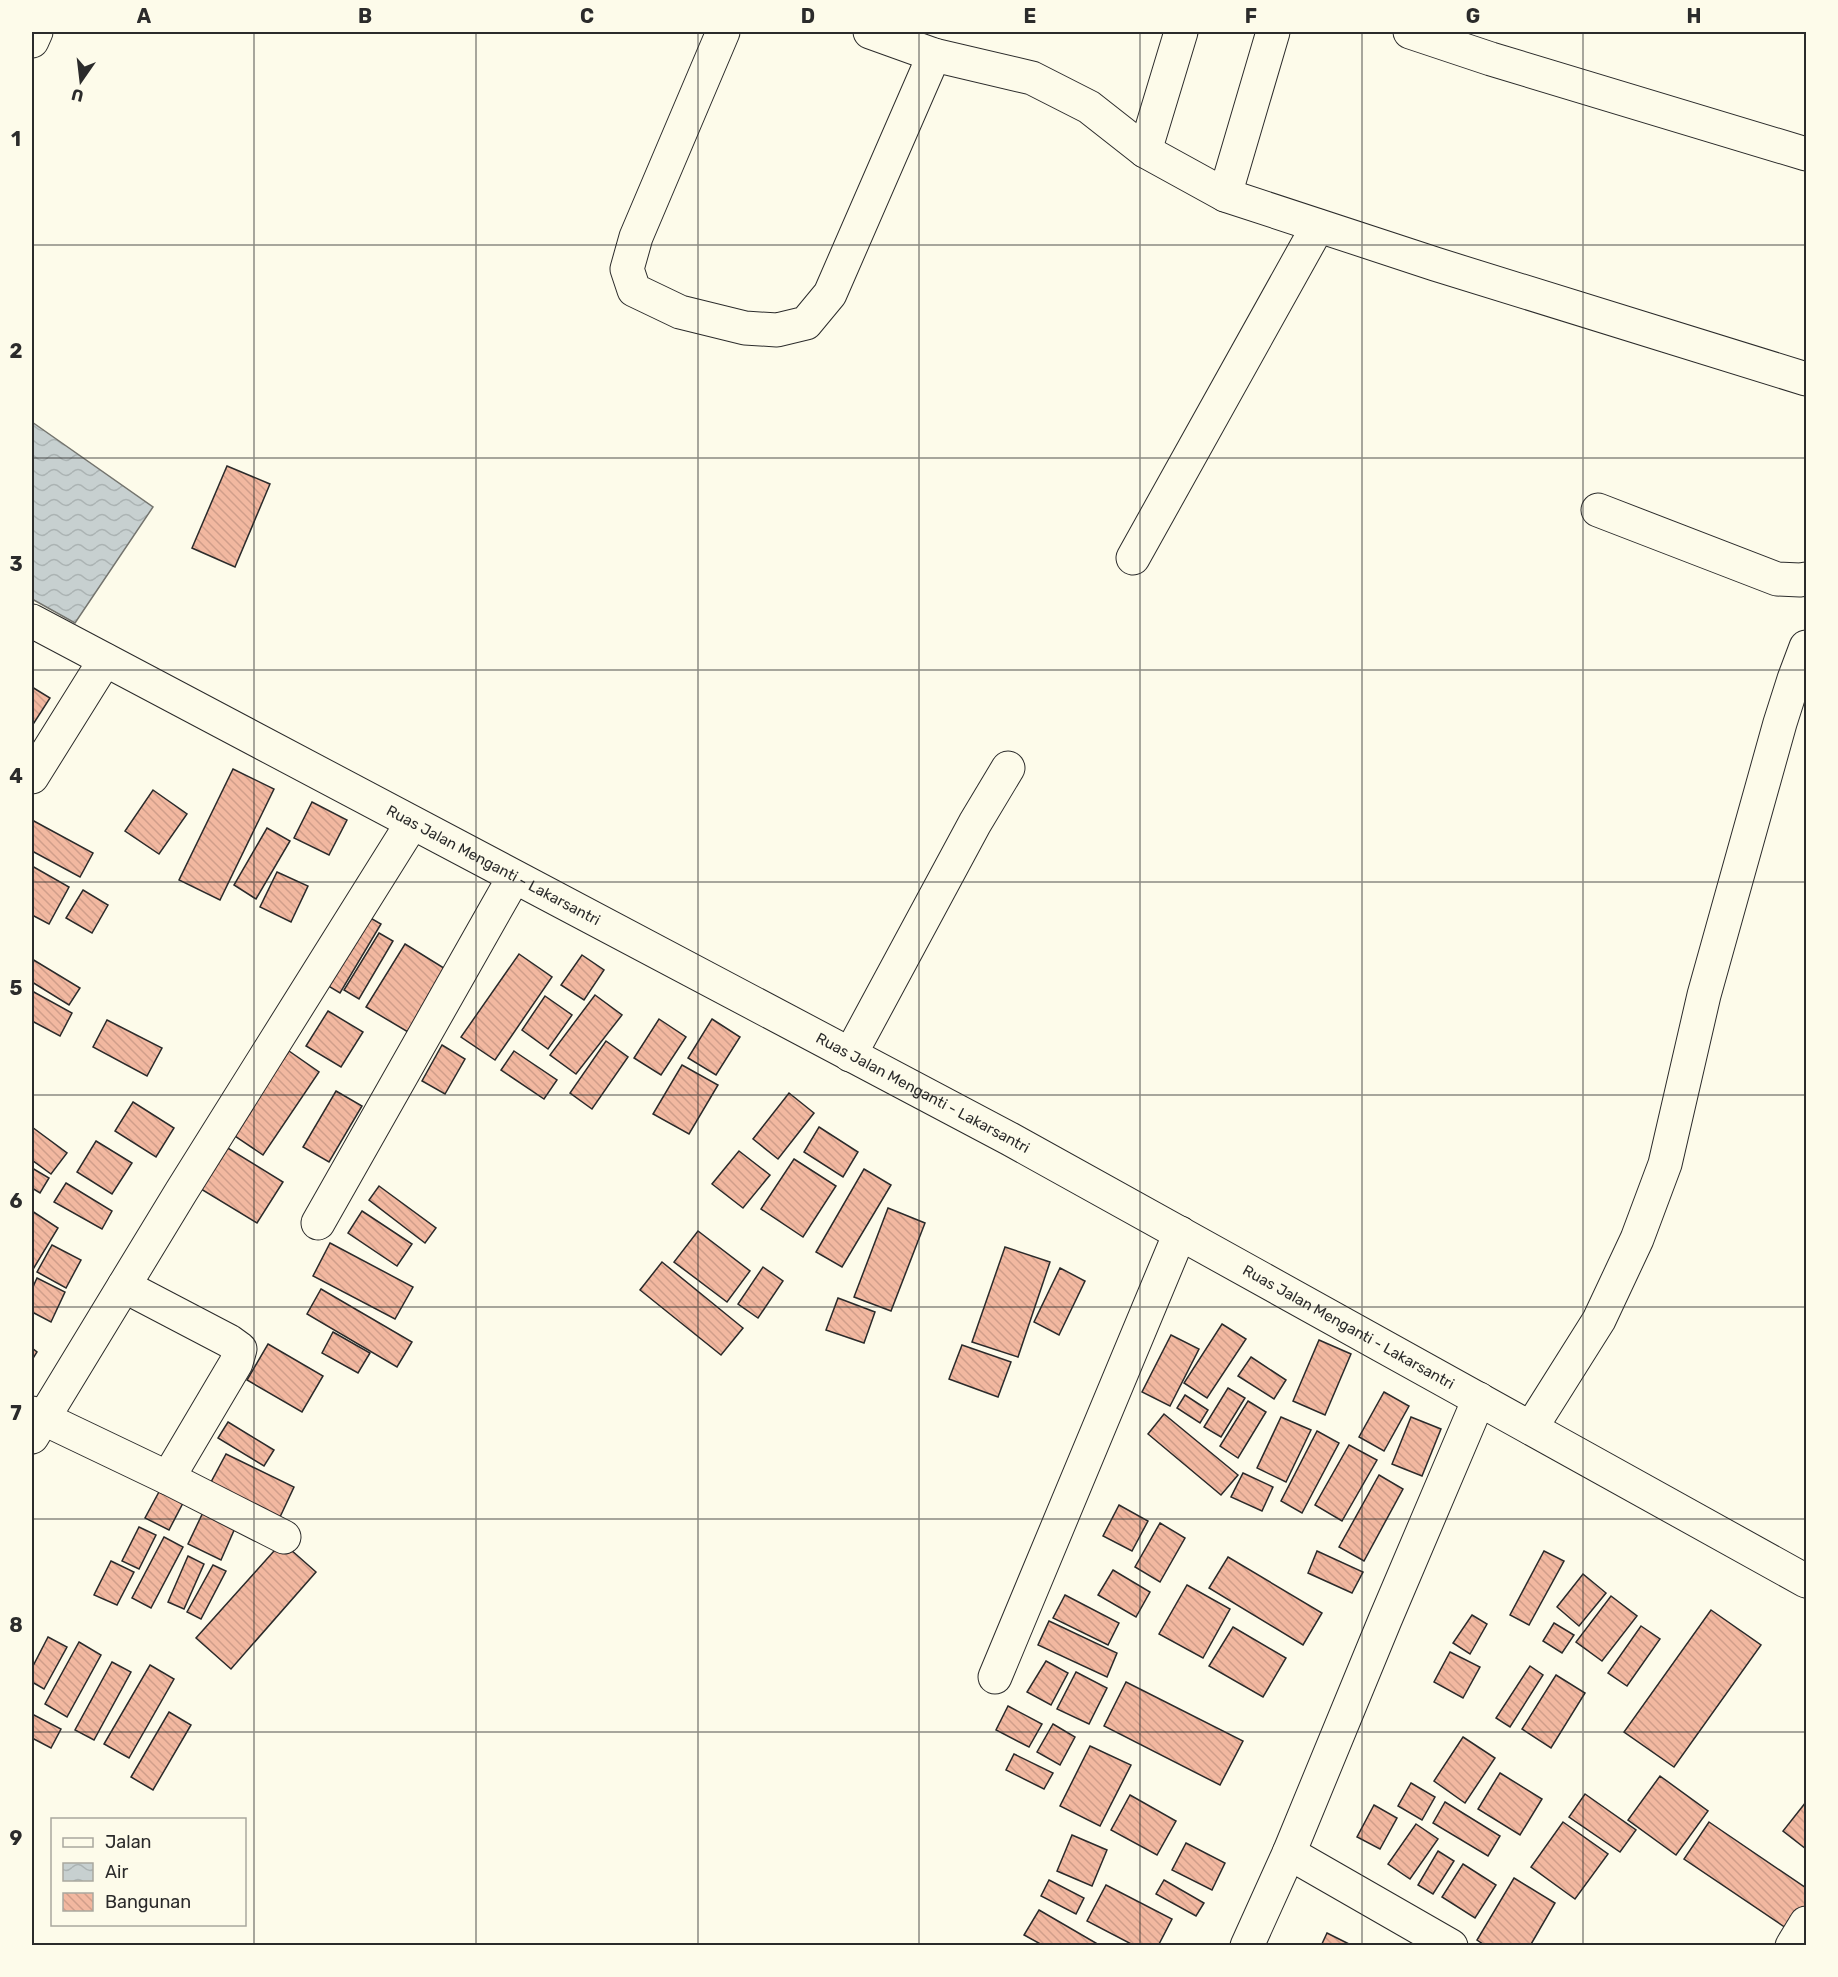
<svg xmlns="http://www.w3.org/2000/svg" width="1838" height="1977" font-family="Rubik,sans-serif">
<defs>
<pattern id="water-waves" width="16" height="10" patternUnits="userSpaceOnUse" patternTransform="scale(1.5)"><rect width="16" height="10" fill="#c7d0d0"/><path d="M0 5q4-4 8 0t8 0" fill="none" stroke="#abb3b3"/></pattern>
<pattern id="building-back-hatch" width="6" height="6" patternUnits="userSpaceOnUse" patternTransform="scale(1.5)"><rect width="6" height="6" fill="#f2b8a0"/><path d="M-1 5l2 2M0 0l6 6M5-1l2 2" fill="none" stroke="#d09e8a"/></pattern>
</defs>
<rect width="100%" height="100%" fill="#fdfbea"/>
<path fill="url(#water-waves)" stroke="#74746e" stroke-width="1.5" d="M 32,422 L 153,507 L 75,623 L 32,599 Z"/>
<g fill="url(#building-back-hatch)" stroke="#2b2b2b" stroke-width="1.5">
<path d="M 227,466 L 270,484 L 235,567 L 192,548 Z"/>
<path d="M 32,687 L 50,698 L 32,726 Z"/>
<path d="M 233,769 L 274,789 L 220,900 L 179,880 Z"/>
<path d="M 153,790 L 187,814 L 159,854 L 125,831 Z"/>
<path d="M 312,802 L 347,820 L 329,855 L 294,838 Z"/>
<path d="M 32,820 L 93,853 L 80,877 L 32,851 Z"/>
<path d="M 267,828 L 290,841 L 256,899 L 234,885 Z"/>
<path d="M 32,866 L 69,887 L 49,924 L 32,915 Z"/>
<path d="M 277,872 L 308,886 L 291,922 L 260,907 Z"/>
<path d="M 83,890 L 108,905 L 92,933 L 66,918 Z"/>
<path d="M 360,912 L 381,924 L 340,993 L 320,981 Z"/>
<path d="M 379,933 L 393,941 L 359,999 L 344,990 Z"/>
<path d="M 405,944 L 447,970 L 408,1032 L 366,1007 Z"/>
<path d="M 519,954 L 552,977 L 495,1060 L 461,1037 Z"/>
<path d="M 582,955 L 604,970 L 584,1000 L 561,985 Z"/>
<path d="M 32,959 L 80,988 L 69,1005 L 32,982 Z"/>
<path d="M 32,991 L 72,1013 L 60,1036 L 32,1021 Z"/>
<path d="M 595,995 L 622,1015 L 576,1074 L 550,1055 Z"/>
<path d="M 545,996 L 572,1015 L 548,1049 L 522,1030 Z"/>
<path d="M 328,1011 L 363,1032 L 341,1067 L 306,1046 Z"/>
<path d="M 659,1019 L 686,1037 L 661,1075 L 634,1058 Z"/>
<path d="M 712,1019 L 740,1037 L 716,1075 L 688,1058 Z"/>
<path d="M 107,1020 L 162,1048 L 147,1076 L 93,1047 Z"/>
<path d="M 606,1041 L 628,1057 L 592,1109 L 570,1093 Z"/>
<path d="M 442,1045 L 465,1059 L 445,1094 L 422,1081 Z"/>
<path d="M 289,1051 L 319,1072 L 263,1155 L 232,1134 Z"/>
<path d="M 514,1051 L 557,1080 L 544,1099 L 501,1070 Z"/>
<path d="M 682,1065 L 718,1085 L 689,1134 L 653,1114 Z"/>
<path d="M 336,1091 L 362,1106 L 329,1162 L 303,1147 Z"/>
<path d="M 789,1093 L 814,1113 L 778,1159 L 753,1139 Z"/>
<path d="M 133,1102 L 174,1128 L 156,1157 L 115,1131 Z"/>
<path d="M 32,1127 L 67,1153 L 51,1174 L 32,1160 Z"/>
<path d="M 819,1127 L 858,1152 L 843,1177 L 804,1152 Z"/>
<path d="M 96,1141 L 132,1163 L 112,1194 L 77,1172 Z"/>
<path d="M 226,1147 L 283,1182 L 257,1223 L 201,1189 Z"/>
<path d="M 739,1151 L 770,1175 L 743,1208 L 712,1184 Z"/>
<path d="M 794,1159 L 836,1186 L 803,1237 L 761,1209 Z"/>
<path d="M 32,1168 L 49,1178 L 40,1193 L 32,1188 Z"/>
<path d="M 864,1169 L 891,1185 L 842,1267 L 816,1252 Z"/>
<path d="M 66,1183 L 112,1211 L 102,1229 L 54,1202 Z"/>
<path d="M 379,1186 L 436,1228 L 425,1243 L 369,1200 Z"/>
<path d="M 888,1208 L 925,1223 L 891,1311 L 854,1297 Z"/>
<path d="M 32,1211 L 58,1228 L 32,1271 Z"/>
<path d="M 362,1211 L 412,1244 L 397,1266 L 348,1233 Z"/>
<path d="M 698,1231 L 750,1271 L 727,1302 L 674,1262 Z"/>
<path d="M 330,1243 L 413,1287 L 395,1319 L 313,1276 Z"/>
<path d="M 52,1245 L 81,1260 L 66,1288 L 37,1272 Z"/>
<path d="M 1005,1247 L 1050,1262 L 1018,1357 L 972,1342 Z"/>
<path d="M 662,1262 L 743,1328 L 721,1355 L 640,1290 Z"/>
<path d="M 763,1267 L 783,1281 L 758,1318 L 738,1304 Z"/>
<path d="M 1060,1268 L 1085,1281 L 1059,1335 L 1034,1322 Z"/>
<path d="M 37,1278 L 65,1292 L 51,1322 L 32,1312 L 32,1289 Z"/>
<path d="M 321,1289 L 412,1342 L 397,1367 L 307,1314 Z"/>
<path d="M 838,1298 L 875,1312 L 864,1343 L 826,1330 Z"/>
<path d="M 1222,1324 L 1246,1339 L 1207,1398 L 1184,1383 Z"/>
<path d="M 333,1332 L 370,1353 L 358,1373 L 322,1353 Z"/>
<path d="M 1171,1335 L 1199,1349 L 1170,1406 L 1142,1392 Z"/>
<path d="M 1319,1340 L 1351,1354 L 1325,1415 L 1293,1401 Z"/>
<path d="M 268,1344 L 323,1376 L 302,1412 L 247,1380 Z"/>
<path d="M 962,1345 L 1011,1362 L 998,1397 L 949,1379 Z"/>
<path d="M 32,1348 L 37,1352 L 32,1360 Z"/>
<path d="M 1251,1357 L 1286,1380 L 1274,1399 L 1238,1376 Z"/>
<path d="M 1228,1388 L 1245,1398 L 1221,1437 L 1204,1427 Z"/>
<path d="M 1384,1392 L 1409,1406 L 1384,1451 L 1359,1437 Z"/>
<path d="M 1185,1395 L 1208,1410 L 1200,1423 L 1177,1408 Z"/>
<path d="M 1248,1401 L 1266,1412 L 1238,1458 L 1220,1446 Z"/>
<path d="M 1164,1414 L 1238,1475 L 1221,1495 L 1148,1434 Z"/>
<path d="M 1281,1417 L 1311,1430 L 1286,1482 L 1257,1468 Z"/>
<path d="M 1411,1417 L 1441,1429 L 1422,1476 L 1392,1464 Z"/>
<path d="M 228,1422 L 274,1450 L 264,1466 L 218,1438 Z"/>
<path d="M 1317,1431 L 1339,1443 L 1302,1513 L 1281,1501 Z"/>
<path d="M 1349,1445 L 1377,1460 L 1342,1521 L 1315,1505 Z"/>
<path d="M 226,1454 L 294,1487 L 280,1517 L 210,1484 Z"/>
<path d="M 1243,1473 L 1273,1487 L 1262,1511 L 1231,1497 Z"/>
<path d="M 1379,1475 L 1403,1489 L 1364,1561 L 1339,1547 Z"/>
<path d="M 160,1490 L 183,1503 L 169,1530 L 145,1518 Z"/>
<path d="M 207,1504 L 239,1519 L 221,1560 L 188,1544 Z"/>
<path d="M 1119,1505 L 1148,1521 L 1132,1551 L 1103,1536 Z"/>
<path d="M 1160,1523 L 1185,1538 L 1160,1582 L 1135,1567 Z"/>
<path d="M 139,1527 L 156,1535 L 139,1569 L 122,1561 Z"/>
<path d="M 164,1537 L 183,1547 L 151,1608 L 132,1598 Z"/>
<path d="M 282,1542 L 316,1572 L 231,1669 L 196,1638 Z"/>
<path d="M 1317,1551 L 1363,1572 L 1352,1593 L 1308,1573 Z"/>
<path d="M 1544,1551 L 1564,1561 L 1529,1625 L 1510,1615 Z"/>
<path d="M 188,1556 L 204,1564 L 184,1609 L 168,1602 Z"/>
<path d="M 1228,1557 L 1322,1613 L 1303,1645 L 1209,1588 Z"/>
<path d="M 111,1561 L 134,1572 L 117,1605 L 94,1595 Z"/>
<path d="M 213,1565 L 226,1571 L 201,1619 L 187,1612 Z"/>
<path d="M 1113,1570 L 1150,1592 L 1136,1617 L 1098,1595 Z"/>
<path d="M 1583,1574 L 1606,1593 L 1579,1626 L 1557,1607 Z"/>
<path d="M 1187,1585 L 1230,1609 L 1203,1658 L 1159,1634 Z"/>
<path d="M 1065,1595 L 1119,1623 L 1108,1645 L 1053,1618 Z"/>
<path d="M 1611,1596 L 1637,1616 L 1602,1661 L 1576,1642 Z"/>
<path d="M 1711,1610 L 1761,1645 L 1674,1767 L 1624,1732 Z"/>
<path d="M 1472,1615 L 1487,1624 L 1470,1654 L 1453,1643 Z"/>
<path d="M 1049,1621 L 1117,1653 L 1107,1677 L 1038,1645 Z"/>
<path d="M 1554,1623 L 1574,1635 L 1562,1653 L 1543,1641 Z"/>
<path d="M 1641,1626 L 1660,1639 L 1627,1686 L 1608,1673 Z"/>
<path d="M 1233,1627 L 1286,1658 L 1263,1697 L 1209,1666 Z"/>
<path d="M 48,1637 L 67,1647 L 44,1689 L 32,1682 L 32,1668 Z"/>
<path d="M 79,1642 L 101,1655 L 67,1717 L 45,1704 Z"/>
<path d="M 1450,1652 L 1480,1667 L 1463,1698 L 1434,1682 Z"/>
<path d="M 1046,1661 L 1068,1673 L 1051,1705 L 1027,1692 Z"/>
<path d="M 112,1662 L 131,1672 L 94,1740 L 75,1730 Z"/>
<path d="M 150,1665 L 174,1679 L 129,1758 L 104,1744 Z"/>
<path d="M 1530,1666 L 1543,1675 L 1510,1727 L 1496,1718 Z"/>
<path d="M 1076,1672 L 1107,1688 L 1089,1724 L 1057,1709 Z"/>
<path d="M 1556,1675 L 1585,1693 L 1551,1748 L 1522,1729 Z"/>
<path d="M 1126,1682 L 1243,1741 L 1220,1785 L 1104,1726 Z"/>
<path d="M 1008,1706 L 1042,1724 L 1029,1747 L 996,1730 Z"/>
<path d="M 169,1712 L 191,1725 L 153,1790 L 131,1777 Z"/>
<path d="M 32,1714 L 61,1729 L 51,1748 L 32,1738 Z"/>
<path d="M 1053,1724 L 1075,1737 L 1060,1765 L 1037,1752 Z"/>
<path d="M 1463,1737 L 1495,1758 L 1465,1803 L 1434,1781 Z"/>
<path d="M 1090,1746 L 1131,1765 L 1100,1826 L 1060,1806 Z"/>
<path d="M 1014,1754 L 1053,1773 L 1044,1789 L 1006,1770 Z"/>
<path d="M 1500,1773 L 1542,1799 L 1520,1835 L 1478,1809 Z"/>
<path d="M 1660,1776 L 1708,1811 L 1676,1855 L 1628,1820 Z"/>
<path d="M 1411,1783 L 1435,1797 L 1422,1820 L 1398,1806 Z"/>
<path d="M 1585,1794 L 1636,1830 L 1620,1852 L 1569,1817 Z"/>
<path d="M 1130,1795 L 1176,1821 L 1157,1855 L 1111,1830 Z"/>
<path d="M 1445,1802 L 1500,1836 L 1488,1856 L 1433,1823 Z"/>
<path d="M 1806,1802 L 1806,1849 L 1783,1831 Z"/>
<path d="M 1374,1805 L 1397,1818 L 1380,1849 L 1357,1837 Z"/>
<path d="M 1563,1822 L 1608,1854 L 1575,1899 L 1531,1867 Z"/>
<path d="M 1709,1822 L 1806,1888 L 1806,1905 L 1789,1930 L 1684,1859 Z"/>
<path d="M 1416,1824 L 1438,1839 L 1410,1879 L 1388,1864 Z"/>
<path d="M 1072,1835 L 1107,1850 L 1092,1886 L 1057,1871 Z"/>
<path d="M 1186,1843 L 1225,1863 L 1212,1890 L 1172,1870 Z"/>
<path d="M 1438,1851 L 1454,1861 L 1433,1894 L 1418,1885 Z"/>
<path d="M 1463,1864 L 1496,1885 L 1475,1918 L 1442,1897 Z"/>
<path d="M 1514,1878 L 1555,1903 L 1530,1946 L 1486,1946 L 1477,1940 Z"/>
<path d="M 1049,1880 L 1084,1898 L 1076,1914 L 1041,1896 Z"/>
<path d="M 1164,1880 L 1204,1903 L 1196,1916 L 1156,1894 Z"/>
<path d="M 1106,1885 L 1172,1919 L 1158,1946 L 1135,1946 L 1087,1921 Z"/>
<path d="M 1039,1910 L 1101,1946 L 1044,1946 L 1024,1935 Z"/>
<path d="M 1327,1933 L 1353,1946 L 1321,1946 Z"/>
</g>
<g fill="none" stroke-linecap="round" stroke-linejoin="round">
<defs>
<g id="minor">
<path d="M 723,32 L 636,237 L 627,269 L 634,290 L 680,312 L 745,328 L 777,330 L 806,323 L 830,294 L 934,55"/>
<path d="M 870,32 L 934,55 L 1032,78 L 1089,107 L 1145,151 L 1225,195 L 1435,264 L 1806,379"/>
<path d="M 1410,32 L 1491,59 L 1806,154"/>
<path d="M 32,41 L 36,32"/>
<path d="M 1145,151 L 1181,32"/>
<path d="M 1225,195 L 1273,32"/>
<path d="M 1598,510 L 1777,579 L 1800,580 L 1806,579"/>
<path d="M 1133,558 L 1318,226"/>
<path d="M 32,777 L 105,660"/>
<path d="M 850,1055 L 975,823 L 1008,768"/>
<path d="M 318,1223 L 514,877"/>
<path d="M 124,1286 L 229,1341 L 240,1349 L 236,1363 L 168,1478"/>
<path d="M 32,1413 L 168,1478 L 284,1537"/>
<path d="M 1531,1428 L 1599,1320 L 1637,1239 L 1665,1164 L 1704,995 L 1780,723 L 1794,679 L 1806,647"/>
<path d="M 32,1437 L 181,1192 L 412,823"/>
<path d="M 995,1677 L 1180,1233"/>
<path d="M 1289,1853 L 1451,1946"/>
<path d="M 1247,1946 L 1289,1853 L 1385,1620 L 1479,1399"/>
<path d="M 1792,1946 L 1806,1923"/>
</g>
<g id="major">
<path id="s1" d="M 32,621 L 1010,1139 L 1806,1581"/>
</g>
</defs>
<use href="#minor" stroke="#2b2b2b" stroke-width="35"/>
<use href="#major" stroke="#2b2b2b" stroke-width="35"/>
<use href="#minor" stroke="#fdfbea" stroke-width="33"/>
<use href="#major" stroke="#fdfbea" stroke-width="33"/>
</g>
<path fill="none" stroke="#2b2b2b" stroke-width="1.5" stroke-opacity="0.55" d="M 254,32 L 254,1946M 476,32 L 476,1946M 698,32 L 698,1946M 919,32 L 919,1946M 1140,32 L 1140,1946M 1362,32 L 1362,1946M 1583,32 L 1583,1946M 32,245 L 1806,245M 32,458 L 1806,458M 32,670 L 1806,670M 32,882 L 1806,882M 32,1095 L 1806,1095M 32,1307 L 1806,1307M 32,1519 L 1806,1519M 32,1732 L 1806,1732"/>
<g text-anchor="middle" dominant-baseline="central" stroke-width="4.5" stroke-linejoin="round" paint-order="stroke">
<g font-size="15" fill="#2b2b2b" stroke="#fdfbea">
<text stroke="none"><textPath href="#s1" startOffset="522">Ruas Jalan Menganti - Lakarsantri</textPath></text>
<text stroke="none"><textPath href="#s1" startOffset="1008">Ruas Jalan Menganti - Lakarsantri</textPath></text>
<text stroke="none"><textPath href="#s1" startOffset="1494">Ruas Jalan Menganti - Lakarsantri</textPath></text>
</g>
</g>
<rect width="1838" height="1977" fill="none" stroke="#fdfbea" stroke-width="66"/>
<rect x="51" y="1818" width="195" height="108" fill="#fdfbea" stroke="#a9a89e" stroke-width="1.5"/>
<rect x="63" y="1838" width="30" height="9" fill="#fdfbea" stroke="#a9a89e" stroke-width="1.5"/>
<text x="105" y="1848" font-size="18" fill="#2b2b2b">Jalan</text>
<rect x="63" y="1863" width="30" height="18" fill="url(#water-waves)" stroke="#a9a89e" stroke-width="1.5"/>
<text x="105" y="1878" font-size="18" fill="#2b2b2b">Air</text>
<rect x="63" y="1893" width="30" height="18" fill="url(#building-back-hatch)" stroke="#a9a89e" stroke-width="1.5"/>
<text x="105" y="1908" font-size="18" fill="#2b2b2b">Bangunan</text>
<g transform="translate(81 81) rotate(194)" stroke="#fdfbea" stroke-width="4.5" paint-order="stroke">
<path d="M0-4.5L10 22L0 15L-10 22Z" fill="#2b2b2b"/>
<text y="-9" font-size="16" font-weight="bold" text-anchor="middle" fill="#2b2b2b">U</text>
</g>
<rect x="33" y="33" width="1772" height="1911" fill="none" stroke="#2b2b2b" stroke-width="2"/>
<g font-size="20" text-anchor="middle" font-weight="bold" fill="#2b2b2b">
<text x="144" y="23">A</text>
<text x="365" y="23">B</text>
<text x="587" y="23">C</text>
<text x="808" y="23">D</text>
<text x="1030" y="23">E</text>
<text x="1251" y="23">F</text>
<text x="1473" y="23">G</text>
<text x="1694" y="23">H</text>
<text x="16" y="146">1</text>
<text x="16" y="358">2</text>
<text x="16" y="571">3</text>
<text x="16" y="783">4</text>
<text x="16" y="995">5</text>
<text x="16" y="1208">6</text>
<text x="16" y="1420">7</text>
<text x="16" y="1632">8</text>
<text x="16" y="1845">9</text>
</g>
</svg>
